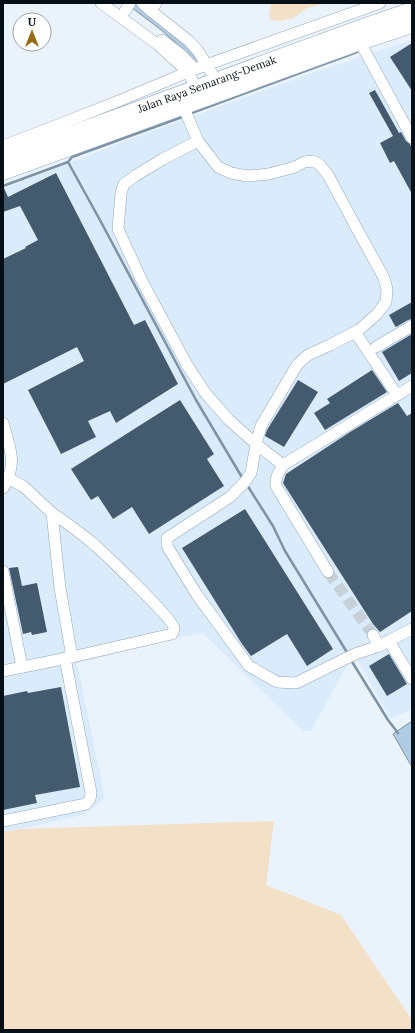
<svg xmlns="http://www.w3.org/2000/svg" width="415" height="1033" font-family="Lora,serif">
<rect width="100%" height="100%" fill="#eaf3fc"/>
<path fill="#daebfb" d="M 412,40 L 412,709 L 391,719 L 357,660 L 347,665 L 311,731 L 303,731 L 203,633 L 172,639 L 95,659 L 77,663 L 100,774 L 104,800 L 82,815 L 21,829 L 3,832 L 3,189 L 112,146 L 303,76 Z"/>
<g fill="#f2e0c7">
<path d="M 271,3 L 322,3 L 319,5 L 307,8 L 293,18 L 279,21 L 271,20 L 269,16 Z"/>
<path d="M 274,821 L 266,885 L 341,915 L 412,1020 L 412,1030 L 3,1030 L 3,832 L 21,829 Z"/>
</g>
<g fill="#b1cbe2" stroke="#7e93a5">
<path d="M 125,3 L 137,3 L 182,36 L 200,62 L 196,65 C 177,40 150,21 125,3 Z"/>
<path d="M 412,721 L 412,767 L 393,734 Z"/>
</g>
<g fill="none" stroke-linecap="round" stroke-linejoin="round">
<g stroke="#7e93a5" stroke-width="2.5">
<path d="M 189,114 L 357,52"/>
<path d="M 68,162 L 101,222 L 196,400 L 243,479"/>
<path d="M 3,186 L 68,162 L 72,157 L 185,116"/>
<path d="M 247,485 L 273,526 L 285,551 L 348,654"/>
<path d="M 351,660 L 388,720 L 398,733"/>
</g>
</g>
<g fill="#445b6f">
<path d="M 412,43 L 412,91 L 390,57 Z"/>
<path d="M 375,90 L 399,133 L 401,132 L 406,141 L 410,144 L 412,149 L 412,194 L 394,161 L 390,163 L 380,143 L 393,136 L 369,93 Z"/>
<path d="M 56,173 L 134,325 L 145,320 L 178,384 L 116,423 L 110,411 L 88,421 L 96,437 L 61,454 L 28,390 L 84,361 L 77,347 L 3,384 L 3,259 L 26,248 L 25,247 L 38,240 L 20,206 L 3,212 L 3,186 L 8,197 Z"/>
<path d="M 412,302 L 412,319 L 408,320 L 396,327 L 395,326 L 389,315 Z"/>
<path d="M 412,334 L 412,373 L 399,381 L 382,352 Z"/>
<path d="M 372,370 L 387,392 L 325,430 L 314,413 L 330,403 L 327,399 Z"/>
<path d="M 298,380 L 318,392 L 284,447 L 265,436 L 267,430 Z"/>
<path d="M 180,400 L 214,454 L 207,459 L 224,486 L 149,534 L 132,507 L 113,519 L 98,496 L 91,500 L 71,469 Z"/>
<path d="M 398,403 L 407,416 L 412,413 L 412,611 L 380,632 L 373,624 L 283,483 L 286,474 L 350,432 Z"/>
<path d="M 245,509 L 333,649 L 307,666 L 287,634 L 251,656 L 242,644 L 182,548 Z"/>
<path d="M 18,567 L 22,586 L 37,583 L 47,632 L 32,635 L 31,632 L 23,634 L 9,568 Z"/>
<path d="M 389,654 L 407,684 L 387,696 L 369,666 Z"/>
<path d="M 61,687 L 80,787 L 35,795 L 37,803 L 3,810 L 3,696 L 27,691 L 28,693 Z"/>
</g>
<g fill="none" stroke-linecap="round" stroke-linejoin="round">
<path stroke="#c8d1da" stroke-width="11" stroke-dasharray="11 5.5" stroke-linecap="butt" d="M 328,572 L 373,635"/>
<defs>
<g id="minor">
<path d="M 101,3 L 157,44 L 188,72 L 196,88"/>
<path d="M 142,3 L 151,11"/>
<path d="M 156,3 L 151,11 L 189,41 L 198,51 L 216,80"/>
<path d="M 125,11 L 130,3"/>
<path d="M 162,40 L 179,53 L 194,68"/>
<path d="M 360,42 L 412,138"/>
<path d="M 183,106 L 198,141 L 218,167 L 231,173 L 248,176 L 269,174 L 295,167 L 304,162 L 313,161 L 319,164 L 328,175 L 356,227 L 384,278 L 387,289 L 386,302 L 377,314 L 359,330 L 330,345 L 308,355 L 297,365 L 261,426 L 256,444 L 251,473 L 244,483 L 230,497 L 167,538 L 167,546 L 197,595 L 249,666 L 277,682 L 296,683 L 355,654 L 379,646"/>
<path d="M 198,141 L 163,159 L 135,176 L 124,184 L 121,193 L 118,229 L 142,281 L 187,365 L 206,394 L 229,420 L 256,444 L 283,465"/>
<path d="M 3,146 L 58,125 L 121,100 L 195,69 L 380,3"/>
<path d="M 355,332 L 397,395"/>
<path d="M 376,347 L 412,326"/>
<path d="M 3,423 C 10,448 18,464 3,488"/>
<path d="M 9,479 L 23,486 L 52,513 L 60,588 L 72,657"/>
<path d="M 3,571 L 22,667"/>
<path d="M 328,572 L 276,486 C 275,477 279,472 283,465 L 412,386"/>
<path d="M 373,635 L 379,646 L 412,629"/>
<path d="M 389,641 L 412,679"/>
<path d="M 3,671 L 72,657 L 172,634 C 173,632 174,631 174,628 C 173,619 107,556 96,546 C 82,534 67,523 52,513"/>
<path d="M 3,821 L 86,804 L 90,799 L 91,793 L 65,658"/>
</g>
<g id="highway">
<path d="M 3,159 L 360,28 L 412,10"/>
<path d="M 3,172 L 360,42 L 412,25"/>
</g>
</defs>
<use href="#minor" stroke="#91a7ba" stroke-width="12"/>
<use href="#highway" stroke="#91a7ba" stroke-width="17"/>
<use href="#minor" stroke="#fff" stroke-width="11"/>
<use href="#highway" stroke="#fff" stroke-width="16"/>
</g>
<g text-anchor="middle" dominant-baseline="central" stroke-width="4" stroke-linejoin="round" paint-order="stroke">
<g font-size="11" fill="#070f16" stroke="#fff">
<text transform="translate(207 84) rotate(-20)">Jalan Raya Semarang-Demak</text>
</g>
</g>
<rect width="415" height="1033" fill="none" stroke="#070f16" stroke-width="8"/>
<g transform="translate(32 32)"><circle r="19" fill="#ffffff" stroke="#9c9fa2"/>
<path d="M0-3L7 15L0 10L-7 15Z" fill="#966a17"/>
<text y="-6" font-size="11" font-weight="bold" text-anchor="middle" fill="#070f16">U</text>
</g>
</svg>
